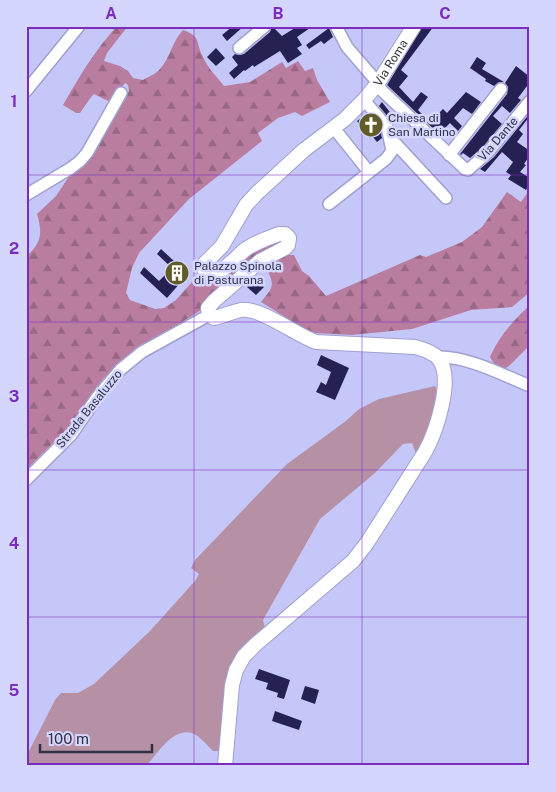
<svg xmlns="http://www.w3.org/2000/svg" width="556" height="792" font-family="'Public Sans',sans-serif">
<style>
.green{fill:#b691a6}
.forest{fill:url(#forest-firs)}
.building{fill:#262153}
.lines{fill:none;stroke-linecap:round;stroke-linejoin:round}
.minor-casing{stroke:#9fa0d0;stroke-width:14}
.major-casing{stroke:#9fa0d0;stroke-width:16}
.minor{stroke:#fff;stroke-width:11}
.major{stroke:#fff;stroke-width:14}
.grid{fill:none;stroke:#7b2cbf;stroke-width:1;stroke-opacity:0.55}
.labels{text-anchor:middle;stroke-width:5;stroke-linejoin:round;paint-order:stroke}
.street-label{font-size:12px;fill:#313145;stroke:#d4d6fe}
.poi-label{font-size:12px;fill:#313145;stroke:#d4d6fe;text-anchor:start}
.neatline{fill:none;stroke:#7b2cbf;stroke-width:2}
.grid-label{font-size:16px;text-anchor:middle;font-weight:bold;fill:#7b2cbf}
</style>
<defs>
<pattern id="forest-firs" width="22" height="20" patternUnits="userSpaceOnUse" patternTransform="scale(1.25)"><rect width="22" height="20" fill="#b97da0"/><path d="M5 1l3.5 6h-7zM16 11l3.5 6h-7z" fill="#976784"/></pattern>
</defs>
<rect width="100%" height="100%" fill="#c6c7f9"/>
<path class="green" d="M 435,386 C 444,403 425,440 417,456 L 412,443 L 403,444 L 375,473 L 320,519 L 263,620 L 265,629 L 248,646 L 222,751 L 213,751 C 207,745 200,736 192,733 C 173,727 157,754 146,766 L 26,766 L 26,757 L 55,700 L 61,693 L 78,693 L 94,684 L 150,631 L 195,581 L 199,574 L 191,568 L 195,560 L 287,464 L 346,421 L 359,409 L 379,399 Z"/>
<path class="forest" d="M 117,26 L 128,26 L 107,53 L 104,61 L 120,66 L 128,71 L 133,78 L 143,80 C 148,77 156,74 160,69 C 170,58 172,42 183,30 C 202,37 195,42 203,57 C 207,67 217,77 224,86 L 250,82 L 282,62 L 286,68 L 298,61 L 305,71 L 313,68 L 317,80 L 330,102 L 302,116 L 295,112 L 278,118 L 258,133 L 262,141 L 189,199 L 139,253 L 132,268 L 126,293 L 130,300 L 155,309 L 164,308 L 176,300 L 192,282 L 201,279 L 213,279 L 248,253 L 278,238 L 284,242 L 202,305 L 201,310 L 173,328 L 135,349 L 103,379 L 68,428 L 26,470 L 26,257 C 41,243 43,235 37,214 L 56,196 L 70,175 L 91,158 L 119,106 L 129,91 L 128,85 L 125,83 L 110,102 L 94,94 L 91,97 L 80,113 L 76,113 L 63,105 C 79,77 95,50 117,26 Z
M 530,189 L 530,292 L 512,307 L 471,310 L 412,329 L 352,335 L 314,333 L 296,324 L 261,302 C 270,290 276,287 268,272 L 270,264 L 285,255 L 294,255 L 302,271 L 309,276 L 326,296 L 420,255 L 426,257 L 462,242 L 482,227 L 507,192 L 521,202 Z
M 530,305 L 530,345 L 509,366 L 502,370 L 495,365 L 490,357 C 499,336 513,321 530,305 Z"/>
<path class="building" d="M 233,26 L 244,26 L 227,41 L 222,35 Z
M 272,26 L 282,36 L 298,26 L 313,26 L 297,37 L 302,45 L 297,48 L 302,54 L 288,63 L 280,51 L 254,67 L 253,65 L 245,71 L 244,70 L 234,79 L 229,73 L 238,65 L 232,57 L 235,54 L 240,55 L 244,54 L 270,32 Z
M 423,26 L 434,26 L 401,70 L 408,76 L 399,87 L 413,102 L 421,92 L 428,97 L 418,110 L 427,119 L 431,115 L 434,118 L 443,109 L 447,113 L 466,92 L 481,102 L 472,114 L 463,108 L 454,118 L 462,126 L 458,131 L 450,123 L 439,134 L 387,85 Z
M 329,28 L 333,37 L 324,44 L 321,41 L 309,49 L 306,45 Z
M 216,48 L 225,58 L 216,66 L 207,57 Z
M 477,57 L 486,63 L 482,69 L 504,82 L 499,82 L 494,86 L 485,81 L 486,79 L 470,68 Z
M 516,66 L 530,77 L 530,89 L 527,86 L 518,98 L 521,100 L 510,113 L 502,106 L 493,116 L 502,124 L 483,147 L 470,158 L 463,153 L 461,155 L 460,154 L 507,94 L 508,87 L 505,83 Z
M 382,102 L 396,120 L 393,123 L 379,106 Z
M 530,113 L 530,116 L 519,130 L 523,134 L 517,142 L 530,151 L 530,155 L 524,164 L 526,165 L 520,172 L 530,178 L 530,183 L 526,190 L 508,179 L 511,175 L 506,172 L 513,162 L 502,152 L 485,172 L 480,169 L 494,157 Z
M 366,114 L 380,130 L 382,138 L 377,142 L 372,136 L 370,138 L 357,121 Z
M 161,249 L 188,274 L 167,298 L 140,273 L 144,267 L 159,281 L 172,268 L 157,254 Z
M 255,278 L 264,287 L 256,295 L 247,287 Z
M 321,355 L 349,368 L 335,400 L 316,392 L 321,382 L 326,385 L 331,372 L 317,365 Z
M 259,669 L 290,680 L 284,699 L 277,697 L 278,693 L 266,689 L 268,683 L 255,679 Z
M 305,686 L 319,690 L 315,704 L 301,699 Z
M 275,711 L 302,721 L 299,730 L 272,721 Z"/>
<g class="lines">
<defs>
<path id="minor" d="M 336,26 L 347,47 L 378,83
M 239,48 L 265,26
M 376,85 L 465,169 L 468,170 L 488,152 L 530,101
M 26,91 L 79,26
M 333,127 L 369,172
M 391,140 L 396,144 L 446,198
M 449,155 L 501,89
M 26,195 L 71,168 L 80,161 L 87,153 L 121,93
M 329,204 L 386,159 L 392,151 L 387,127 L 364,100
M 438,357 C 467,356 503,375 530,386
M 26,480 L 71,435 L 98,396 L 121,369 L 142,352 L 209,315"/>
<g id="major">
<path id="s1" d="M 225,766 L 232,685 L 236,670 L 244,656 L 255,645 L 353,561 L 367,543 L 425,452 C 436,432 454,379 439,359 C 433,352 423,349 415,347 L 316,342 C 296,335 260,307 241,310 C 232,312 223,316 214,318 L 209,315 L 208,308 L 214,301 L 260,261 L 285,248 L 288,245 L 289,238 L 285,234 L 279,234 C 268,238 256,242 246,249 C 236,256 218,281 205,272 L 204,264 L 222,246 L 246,205 L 257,193 L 304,150 L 345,119 L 364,100 L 378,83 L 414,26"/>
</g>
</defs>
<use href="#minor" class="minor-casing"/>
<use href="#major" class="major-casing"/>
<use href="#minor" class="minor"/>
<use href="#major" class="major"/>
</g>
<path class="grid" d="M 194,26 L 194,766M 362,26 L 362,766M 26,175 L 530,175M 26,322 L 530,322M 26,470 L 530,470M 26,617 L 530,617"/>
<defs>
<symbol id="church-disc" viewBox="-11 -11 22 22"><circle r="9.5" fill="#605b27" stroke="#d4d6fe"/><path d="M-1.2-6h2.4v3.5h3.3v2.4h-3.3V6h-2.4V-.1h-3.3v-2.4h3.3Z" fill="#fff"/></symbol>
<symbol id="building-disc" viewBox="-11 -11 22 22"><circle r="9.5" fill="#605b27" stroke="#d4d6fe"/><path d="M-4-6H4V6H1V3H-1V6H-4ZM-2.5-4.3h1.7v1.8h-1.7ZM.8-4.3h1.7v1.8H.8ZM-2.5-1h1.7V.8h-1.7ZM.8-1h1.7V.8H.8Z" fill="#fff"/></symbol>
</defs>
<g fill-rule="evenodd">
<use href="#church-disc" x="357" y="111" width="28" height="28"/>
<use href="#building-disc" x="163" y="259" width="28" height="28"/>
</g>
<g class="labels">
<g class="street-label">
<text dy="4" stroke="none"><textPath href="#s1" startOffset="1228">Via Roma</textPath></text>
<text transform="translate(498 139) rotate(-49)" y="4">Via Dante</text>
<text transform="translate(89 409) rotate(-51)" y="4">Strada Basaluzzo</text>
</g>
<g class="poi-label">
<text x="388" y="122">Chiesa di<tspan x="388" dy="14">San Martino</tspan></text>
<text x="194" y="270">Palazzo Spinola<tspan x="194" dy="14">di Pasturana</tspan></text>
</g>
</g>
<rect width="556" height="792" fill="none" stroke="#d4d6fe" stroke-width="55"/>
<path d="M40 744v8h112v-8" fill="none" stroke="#313145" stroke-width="2.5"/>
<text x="48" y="744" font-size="15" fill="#313145" stroke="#d4d6fe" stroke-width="4" paint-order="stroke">100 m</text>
<rect x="28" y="28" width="500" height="736" class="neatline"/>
<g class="grid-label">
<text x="111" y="19">A</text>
<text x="278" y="19">B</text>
<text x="445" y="19">C</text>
<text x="14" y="107">1</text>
<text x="14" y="254">2</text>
<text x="14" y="402">3</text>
<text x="14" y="549">4</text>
<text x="14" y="696">5</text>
</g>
</svg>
